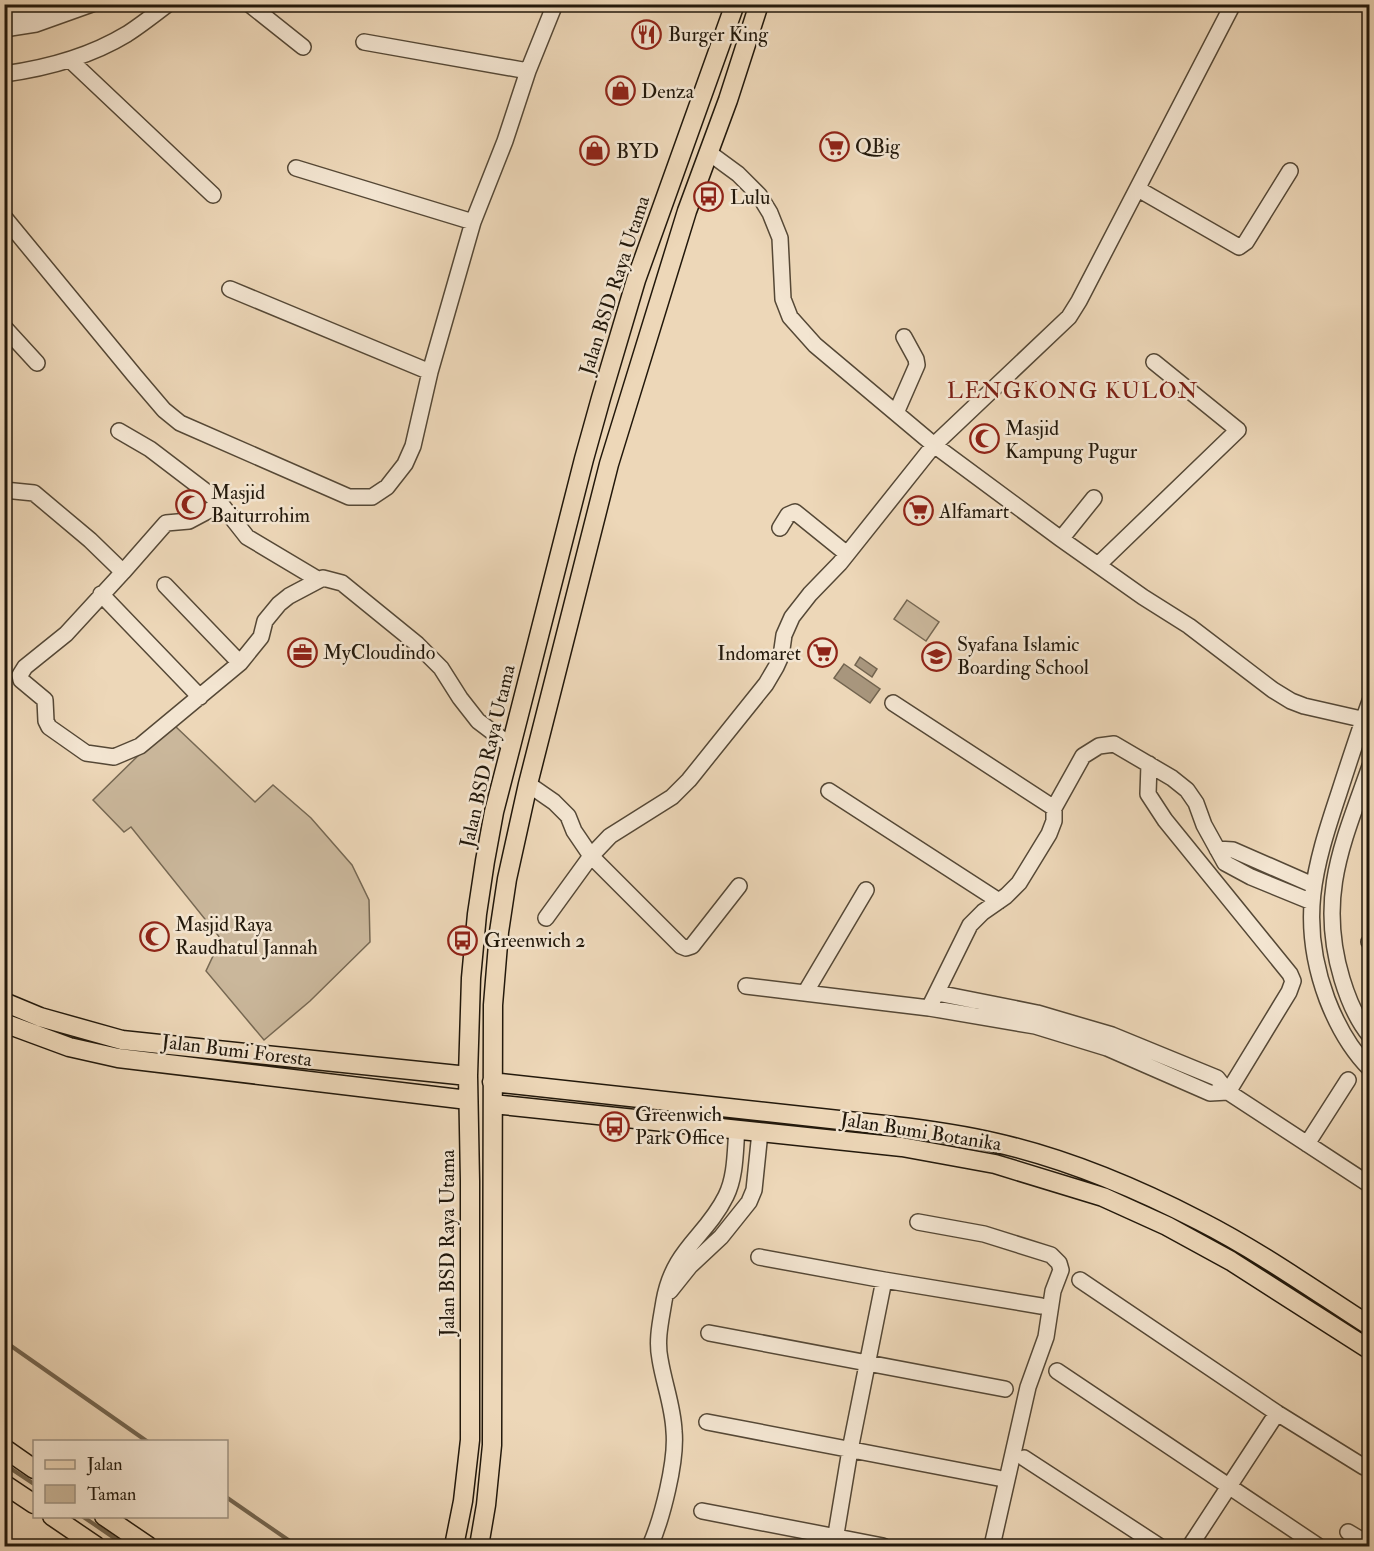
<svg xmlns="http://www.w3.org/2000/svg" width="1374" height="1551" font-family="'IM FELL Double Pica',serif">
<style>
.green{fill:#cab79b;stroke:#766853;stroke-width:1.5}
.water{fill:#a8967d;stroke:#72644f;stroke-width:1.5}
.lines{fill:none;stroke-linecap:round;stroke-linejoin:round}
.stream{stroke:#72644f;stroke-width:4}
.minor-casing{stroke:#554836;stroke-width:18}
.major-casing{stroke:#22180b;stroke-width:21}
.minor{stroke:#f3e5d1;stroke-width:15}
.major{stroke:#edd7b8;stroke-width:18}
.labels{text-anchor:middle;stroke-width:5;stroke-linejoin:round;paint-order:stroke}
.poi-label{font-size:20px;fill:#22180b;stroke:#f3e5d1;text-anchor:start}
.street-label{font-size:20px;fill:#22180b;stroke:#f3e5d1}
.quarter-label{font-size:22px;letter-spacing:1.5px;fill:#7a1f14;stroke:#f3e5d1}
</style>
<rect width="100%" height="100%" fill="#edd7b8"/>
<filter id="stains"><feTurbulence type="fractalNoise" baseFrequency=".00333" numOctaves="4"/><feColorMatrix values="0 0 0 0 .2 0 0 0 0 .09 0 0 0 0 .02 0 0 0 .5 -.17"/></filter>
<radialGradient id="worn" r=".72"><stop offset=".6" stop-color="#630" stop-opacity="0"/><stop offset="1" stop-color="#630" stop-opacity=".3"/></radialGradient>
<path class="green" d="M 907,600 L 939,622 L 926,641 L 894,619 Z
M 175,726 L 255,802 L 273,785 L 311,818 L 352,865 L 369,900 L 370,942 L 310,1001 L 264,1040 L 206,971 L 221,939 L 131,827 L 124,832 L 93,800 L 147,747 Z"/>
<path class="water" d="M 860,657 L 877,669 L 872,677 L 855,665 Z
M 844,664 L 880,689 L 870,703 L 834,678 Z"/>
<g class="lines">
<path class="stream" d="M 4,1341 L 148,1442
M 4,1464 L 34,1484
M 226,1497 L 297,1546
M 82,1516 L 126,1546"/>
<defs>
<path id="minor" d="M 249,4 L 303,47
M 4,14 L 31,10 L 48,4
M 4,29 L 36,24 L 92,4
M 364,42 L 528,71
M 70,60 L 213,195
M 4,74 C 48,68 89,57 127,34 C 141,25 155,14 168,4
M 708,152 L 738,174 L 759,195 L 770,213 L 780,238 L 783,299 L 790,317 L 815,345 L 934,445 L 1061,539 L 1143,597 L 1189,626 L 1273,690 L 1291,701 L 1304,706 L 1370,721
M 296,168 L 473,222
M 1138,189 L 1239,247 L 1246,242 L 1290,171
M 4,217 L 135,376 L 164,410 L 180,423 L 349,497 L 372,497 L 387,487 L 405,464 L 413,446 L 430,372 L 473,222 L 505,141 L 528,71 L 555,4
M 230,289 L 430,372
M 4,327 L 37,363
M 896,413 L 917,365 L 916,359 L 904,337
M 119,431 L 150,449 L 213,497 L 221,504 L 247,537 L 319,580
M 4,490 L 34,493 L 90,540 L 123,572 L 66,634 L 25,667 L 20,675 L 21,680 L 45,700 L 46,721 L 49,727 L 86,753 L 114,757 L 140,746 L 240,663 L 261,637 L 265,621 L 279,604 L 289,596 L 323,578 L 342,583 L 417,644 L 441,668 L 460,698 L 478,721 L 511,746
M 780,528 L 788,515 L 795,512 L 847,554
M 1061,539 L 1094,498
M 1098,565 L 1238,430 L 1154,362
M 123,572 L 166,523 L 189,521 L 221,504
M 165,585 L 240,663
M 101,594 L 200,697
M 1370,701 C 1359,731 1349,762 1339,793 C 1314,868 1298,921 1327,999 C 1337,1025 1350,1049 1370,1069
M 893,703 L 1054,808
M 1149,764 L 1148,794 L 1165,820 L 1290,974 L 1293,981 L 1289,992 L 1228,1092
M 1370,766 C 1343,843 1317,896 1342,979 C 1348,999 1356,1019 1370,1036
M 528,784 L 554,802 L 568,816 L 574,831 L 591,856 L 681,946 L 686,948 L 692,946 L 739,886
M 829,791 L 999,901
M 1217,849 L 1233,850 L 1313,885
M 546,918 L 591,856 L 610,836 L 672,797 L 689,780 L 766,684 L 776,667 L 781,656 L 784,635 L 792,617 L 810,594 L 840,563 L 934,445 L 1069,317 L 1079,301 L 1233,4
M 1369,942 L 1370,942
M 746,986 L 929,1008 L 1035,1026 L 1107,1048 L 1210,1093 L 1228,1092
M 805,993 L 866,890
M 937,993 L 1037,1013 L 1112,1035 L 1217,1078 L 1228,1092 L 1370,1185
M 929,1008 L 970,925 L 983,912 L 1006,896 L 1019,883 L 1049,834 L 1054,821 L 1054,808 L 1083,756 L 1099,746 L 1114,744 L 1172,778 L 1187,790 L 1196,803 L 1204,825 L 1225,863 L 1251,877 L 1312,902
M 1307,1144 L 1348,1080
M 918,1222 L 984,1234 L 1051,1255 L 1059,1263 L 1061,1270 L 1053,1291 L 1046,1337 L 1028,1387 L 992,1546
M 759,1257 L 884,1280 L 1041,1306
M 1080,1280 L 1277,1413 L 1364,1467
M 670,1291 L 690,1266 L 721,1237 L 749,1202 L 754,1190 L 760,1132
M 709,1333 L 1005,1389
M 1057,1371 L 1318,1546
M 707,1422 L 998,1478
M 1024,1458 L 1159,1546
M 702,1511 L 883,1546
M 1348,1532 L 1370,1545
M 650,1546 C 662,1519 677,1461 674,1431 C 673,1406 664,1384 660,1359 C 656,1340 661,1320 664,1301 C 673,1249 706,1237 726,1196 C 736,1176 735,1150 737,1129
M 834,1546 L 850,1450 L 884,1280
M 1190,1546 L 1277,1413"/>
<path id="major" d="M 4,1002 L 40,1017 L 122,1040 L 468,1076
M 4,1023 L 69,1047 L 118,1058 L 468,1100
M 492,1082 L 894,1126 C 928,1130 963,1135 997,1143 C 1067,1159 1136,1188 1200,1221 C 1259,1251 1314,1290 1370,1326
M 493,1104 L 902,1147 L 995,1164 L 1103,1197 L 1167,1226 L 1231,1261 L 1370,1350
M 4,1448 L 34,1469
M 4,1484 L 34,1504
M 52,1516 L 96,1546
M 104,1516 L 148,1546
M 454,1546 L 463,1501 L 470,1440 L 470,1181 L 468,1076 L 471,978 L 477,914 L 485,861 L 494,812 L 511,746 L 584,459 L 601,398 L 636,280 L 735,4
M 479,1546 L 486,1505 L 492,1445 L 493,1005 L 499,932 L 507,879 L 528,784 L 609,464 L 687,211 L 728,100 L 759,4"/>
</defs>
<use href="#minor" class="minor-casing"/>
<use href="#major" class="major-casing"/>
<use href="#minor" class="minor"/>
<use href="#major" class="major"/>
</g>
<defs>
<symbol id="restaurant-ring" viewBox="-11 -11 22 22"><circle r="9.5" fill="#f3e5d1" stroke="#8f2418" stroke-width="1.5"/><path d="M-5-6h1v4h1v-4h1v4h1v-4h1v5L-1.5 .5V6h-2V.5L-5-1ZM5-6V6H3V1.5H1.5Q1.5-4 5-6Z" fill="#8f2418"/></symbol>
<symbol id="shop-ring" viewBox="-11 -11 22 22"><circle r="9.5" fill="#f3e5d1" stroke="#8f2418" stroke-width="1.5"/><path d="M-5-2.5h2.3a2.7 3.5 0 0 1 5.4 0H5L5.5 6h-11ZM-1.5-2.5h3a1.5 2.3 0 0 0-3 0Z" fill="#8f2418"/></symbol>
<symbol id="supermarket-ring" viewBox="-11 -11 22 22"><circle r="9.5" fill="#f3e5d1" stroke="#8f2418" stroke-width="1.5"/><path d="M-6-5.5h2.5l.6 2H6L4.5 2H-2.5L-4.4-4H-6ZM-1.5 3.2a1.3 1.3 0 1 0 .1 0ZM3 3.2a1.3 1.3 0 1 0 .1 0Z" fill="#8f2418"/></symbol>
<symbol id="bus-ring" viewBox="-11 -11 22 22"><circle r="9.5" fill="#f3e5d1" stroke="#8f2418" stroke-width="1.5"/><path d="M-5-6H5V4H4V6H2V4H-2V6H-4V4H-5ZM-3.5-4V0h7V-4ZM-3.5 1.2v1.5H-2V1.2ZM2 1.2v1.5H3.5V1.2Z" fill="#8f2418"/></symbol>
<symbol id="mosque-ring" viewBox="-11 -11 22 22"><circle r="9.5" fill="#f3e5d1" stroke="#8f2418" stroke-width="1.5"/><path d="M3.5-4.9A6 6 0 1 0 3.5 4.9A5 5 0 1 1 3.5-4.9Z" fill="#8f2418"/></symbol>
<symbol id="office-ring" viewBox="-11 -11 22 22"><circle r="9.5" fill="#f3e5d1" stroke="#8f2418" stroke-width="1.5"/><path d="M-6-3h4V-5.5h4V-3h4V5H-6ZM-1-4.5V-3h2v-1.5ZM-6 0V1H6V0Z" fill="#8f2418"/></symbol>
<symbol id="school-ring" viewBox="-11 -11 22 22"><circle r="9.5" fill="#f3e5d1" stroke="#8f2418" stroke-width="1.5"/><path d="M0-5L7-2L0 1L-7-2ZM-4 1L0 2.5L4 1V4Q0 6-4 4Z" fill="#8f2418"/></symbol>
</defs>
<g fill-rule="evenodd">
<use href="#restaurant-ring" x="630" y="18" width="33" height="33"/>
<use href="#shop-ring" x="604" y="74" width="33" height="33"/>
<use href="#supermarket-ring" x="818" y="130" width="33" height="33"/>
<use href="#shop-ring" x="578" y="134" width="33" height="33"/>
<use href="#bus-ring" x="692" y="180" width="33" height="33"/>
<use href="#mosque-ring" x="968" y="422" width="33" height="33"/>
<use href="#mosque-ring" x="174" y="488" width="33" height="33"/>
<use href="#supermarket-ring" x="902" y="494" width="33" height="33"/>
<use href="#office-ring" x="286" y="636" width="33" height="33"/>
<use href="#supermarket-ring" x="806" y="636" width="33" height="33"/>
<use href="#school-ring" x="920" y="640" width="33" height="33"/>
<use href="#mosque-ring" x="138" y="920" width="33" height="33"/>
<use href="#bus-ring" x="446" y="924" width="33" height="33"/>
<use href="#bus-ring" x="598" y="1110" width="33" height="33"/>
</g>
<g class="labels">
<g class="poi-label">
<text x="668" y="41">Burger King</text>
<text x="641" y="98">Denza</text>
<text x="855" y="153">QBig</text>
<text x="616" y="158">BYD</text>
<text x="730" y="204">Lulu</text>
<text x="1005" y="435">Masjid<tspan x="1005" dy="23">Kampung Pugur</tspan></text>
<text x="211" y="499">Masjid<tspan x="211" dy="23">Baiturrohim</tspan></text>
<text x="939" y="518">Alfamart</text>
<text x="957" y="651">Syafana Islamic<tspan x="957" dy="23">Boarding School</tspan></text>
<text x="323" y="659">MyCloudindo</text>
<text x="801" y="660" text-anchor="end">Indomaret</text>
<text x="175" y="931">Masjid Raya<tspan x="175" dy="23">Raudhatul Jannah</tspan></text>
<text x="484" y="947">Greenwich 2</text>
<text x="635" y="1121">Greenwich<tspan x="635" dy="23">Park Office</tspan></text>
</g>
<g class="street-label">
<text transform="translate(614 285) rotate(-72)" y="7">Jalan BSD Raya Utama</text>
<text transform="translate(487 756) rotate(-77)" y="7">Jalan BSD Raya Utama</text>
<text transform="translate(237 1050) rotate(7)" y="7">Jalan Bumi Foresta</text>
<text transform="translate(921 1131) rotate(9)" y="7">Jalan Bumi Botanika</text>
<text transform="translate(447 1243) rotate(-90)" y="7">Jalan BSD Raya Utama</text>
</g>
<g class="quarter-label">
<text x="1073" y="398">LENGKONG KULON</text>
</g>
</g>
<rect width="1374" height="1551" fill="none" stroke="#edd7b8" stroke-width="24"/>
<rect x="6" y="6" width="1362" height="1539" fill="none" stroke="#22180b" stroke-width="3"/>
<rect x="12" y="12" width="1350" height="1527" fill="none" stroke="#22180b" stroke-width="1.5"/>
<rect x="33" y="1440" width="195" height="78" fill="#f3e5d1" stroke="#9f9382" stroke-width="1.5"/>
<rect x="45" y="1460" width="30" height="9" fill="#edd7b8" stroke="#9f9382" stroke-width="1.5"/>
<text x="87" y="1470" font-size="18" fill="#22180b">Jalan</text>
<rect x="45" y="1485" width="30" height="18" fill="#cab79b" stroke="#9f9382" stroke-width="1.5"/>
<text x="87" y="1500" font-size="18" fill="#22180b">Taman</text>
<rect width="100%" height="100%" filter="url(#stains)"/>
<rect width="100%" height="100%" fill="url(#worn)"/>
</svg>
